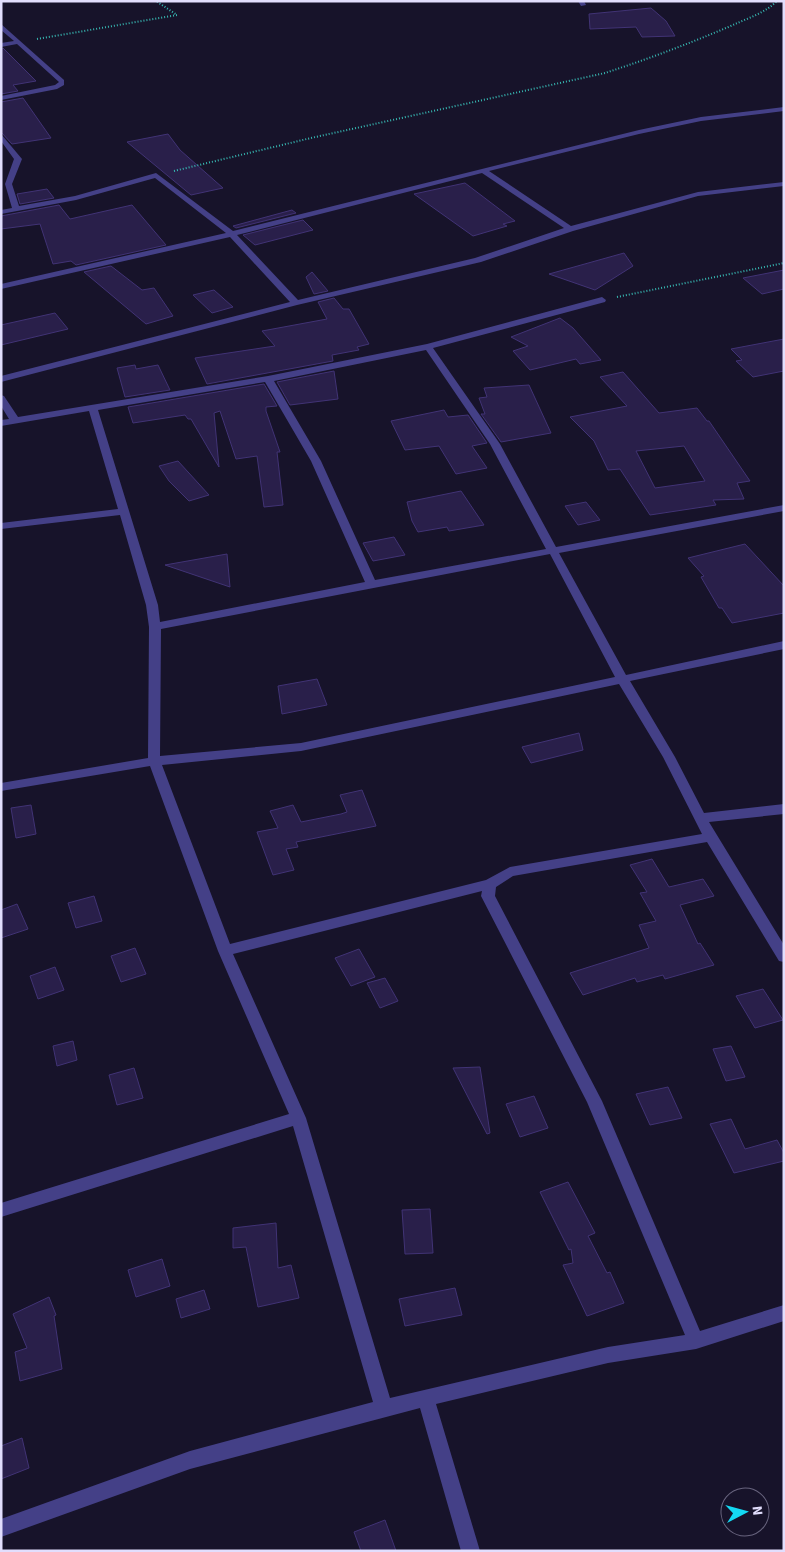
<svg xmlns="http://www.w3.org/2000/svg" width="785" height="1552" font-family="'Source Sans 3',sans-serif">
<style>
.building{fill:#291f4a;stroke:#413375;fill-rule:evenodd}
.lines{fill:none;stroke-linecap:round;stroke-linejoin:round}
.path{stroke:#37b8b2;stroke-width:2;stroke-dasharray:1 2;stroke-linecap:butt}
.minor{fill:#444087;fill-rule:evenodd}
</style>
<rect width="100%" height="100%" fill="#17132a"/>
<path class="building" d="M 651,8 L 666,21 L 675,36 L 642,37 L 636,27 L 590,29 L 589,14 Z
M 3,48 L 36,81 L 13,85 L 18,91 L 1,94 L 1,49 Z
M 23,98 L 51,138 L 12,144 L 1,132 L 1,102 Z
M 168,134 L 180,150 L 223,188 L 191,195 L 127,142 Z
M 465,183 L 515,221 L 503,224 L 507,226 L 473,236 L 414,194 Z
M 47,189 L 54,198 L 20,204 L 17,194 Z
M 59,205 L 70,219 L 132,205 L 166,245 L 76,265 L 71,261 L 53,264 L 40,224 L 1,229 L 1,216 Z
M 292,210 L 296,213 L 236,228 L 233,226 Z
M 303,220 L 313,230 L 255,245 L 243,235 Z
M 624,253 L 633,266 L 595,290 L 549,274 Z
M 111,266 L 142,290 L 154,288 L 173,316 L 146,324 L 84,272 Z
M 784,270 L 784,289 L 762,294 L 743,278 Z
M 312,272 L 328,291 L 314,294 L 306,277 Z
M 214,290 L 233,307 L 212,313 L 193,295 Z
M 334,298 L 343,309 L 349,309 L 369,344 L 357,347 L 359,350 L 332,355 L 333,361 L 207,384 L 195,358 L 275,346 L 262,331 L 327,319 L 318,302 Z
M 55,313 L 68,329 L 1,345 L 1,325 Z
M 560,318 L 573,328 L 601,360 L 580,364 L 576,359 L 530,370 L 513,351 L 528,346 L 511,337 Z
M 784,339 L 784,371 L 753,377 L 736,361 L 742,360 L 731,349 Z
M 135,365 L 136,369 L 158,365 L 170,390 L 125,397 L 117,368 Z
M 334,371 L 338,399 L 290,405 L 277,382 Z
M 623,372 L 659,413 L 697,408 L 707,421 L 709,421 L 750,481 L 737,483 L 744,499 L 713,500 L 716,505 L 650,515 L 620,469 L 608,470 L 594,441 L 570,417 L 627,406 L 600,377 ZM 684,446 L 705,481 L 655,488 L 636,451 Z
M 264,384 L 277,406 L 266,407 L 266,411 L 280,452 L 277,452 L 283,505 L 264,507 L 257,456 L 236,459 L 220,411 L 214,413 L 219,467 L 191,419 L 188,419 L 185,415 L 133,423 L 128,407 Z
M 529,385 L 551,433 L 501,442 L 481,414 L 485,414 L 479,398 L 487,397 L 484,388 Z
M 444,410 L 448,417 L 468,415 L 487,443 L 472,446 L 487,468 L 456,474 L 439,446 L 405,450 L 391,421 Z
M 178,461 L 209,495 L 189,501 L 169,481 L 159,466 Z
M 461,491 L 484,525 L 449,531 L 447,527 L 418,532 L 412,521 L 407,502 Z
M 586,502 L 600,520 L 578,525 L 565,506 Z
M 394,537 L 405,555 L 373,561 L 363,543 Z
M 745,544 L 784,586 L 784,613 L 732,623 L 722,608 L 719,608 L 701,577 L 704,576 L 688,558 Z
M 227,554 L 230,587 L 165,565 Z
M 317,679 L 327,705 L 282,714 L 278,686 Z
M 579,733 L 583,750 L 531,763 L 522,747 Z
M 362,790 L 376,826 L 296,842 L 298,847 L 286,849 L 294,870 L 273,875 L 257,832 L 278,828 L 270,811 L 293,805 L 301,822 L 341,814 L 347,812 L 340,795 Z
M 31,805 L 36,834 L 16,838 L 11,808 Z
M 652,859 L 669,887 L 703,879 L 714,896 L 680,905 L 698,944 L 700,943 L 714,965 L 665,979 L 663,975 L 637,982 L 635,978 L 583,995 L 570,973 L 649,948 L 639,925 L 656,921 L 640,893 L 647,892 L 630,865 Z
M 94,896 L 102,921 L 76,928 L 68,903 Z
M 17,904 L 28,929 L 1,938 L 1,910 Z
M 135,948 L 146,974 L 121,982 L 111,956 Z
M 359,949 L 375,977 L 351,986 L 335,958 Z
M 55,967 L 64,990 L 38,999 L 30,976 Z
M 385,978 L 398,1001 L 380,1008 L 367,983 Z
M 763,989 L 783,1020 L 755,1028 L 736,996 Z
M 73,1041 L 77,1060 L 57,1066 L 53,1046 Z
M 731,1046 L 745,1077 L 726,1081 L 713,1049 Z
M 480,1067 L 490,1133 L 487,1134 L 453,1068 Z
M 134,1068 L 143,1098 L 117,1105 L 109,1075 Z
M 668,1087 L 682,1118 L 650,1125 L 636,1094 Z
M 534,1096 L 548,1128 L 520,1137 L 506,1104 Z
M 731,1119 L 745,1149 L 777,1140 L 784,1153 L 784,1161 L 734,1173 L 710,1124 Z
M 568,1182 L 595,1233 L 588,1236 L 607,1273 L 610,1272 L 624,1303 L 587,1316 L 563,1265 L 573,1263 L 571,1249 L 569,1250 L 540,1192 Z
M 430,1209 L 433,1253 L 405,1254 L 402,1210 Z
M 276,1223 L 278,1268 L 291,1265 L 299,1298 L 258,1307 L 246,1247 L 233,1248 L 233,1228 Z
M 162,1259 L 170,1286 L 136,1297 L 128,1270 Z
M 455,1288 L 462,1315 L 405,1326 L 399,1299 Z
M 204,1290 L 210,1309 L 181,1318 L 176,1299 Z
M 49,1297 L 56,1315 L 54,1316 L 62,1369 L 20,1381 L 15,1352 L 27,1348 L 13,1314 Z
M 22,1438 L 29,1468 L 1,1479 L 1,1446 Z
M 385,1520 L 396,1551 L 361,1551 L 354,1532 Z"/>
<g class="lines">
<path class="path" d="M 37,39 L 177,15 L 156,1
M 174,171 L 311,138 L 605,73 C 648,59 691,43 733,25 C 748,18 765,13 777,1
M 617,297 L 784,263"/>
<path class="minor" d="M 578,1 L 584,1 L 586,5 L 581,6 Z
M 1,24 L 64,80 L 64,85 L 57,89 L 1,100 L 1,96 L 55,85 L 59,82 L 17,44 L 1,47 L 1,43 L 14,41 L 1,30 Z
M 784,107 L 784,111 L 701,121 L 639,134 L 489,171 L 571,226 L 698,192 L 784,182 L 784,186 L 698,196 L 573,231 L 481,262 L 297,305 L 1,382 L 1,376 L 290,302 L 230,237 L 1,289 L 1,284 L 226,233 L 155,178 L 76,200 L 1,214 L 1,210 L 12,208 L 5,184 L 14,159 L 1,141 L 1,134 L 22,159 L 12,184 L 19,206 L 75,196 L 156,173 L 233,231 L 639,130 L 701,117 ZM 482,173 L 564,228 L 475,258 L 298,300 L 237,235 Z
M 602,297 L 606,300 L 605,302 L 433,348 L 500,444 L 556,547 L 784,505 L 784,511 L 559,553 L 626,675 L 784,641 L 784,649 L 630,681 L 675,757 L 704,813 L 784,804 L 784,814 L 709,822 L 784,945 L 784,962 L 779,961 L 707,842 L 513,876 L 496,887 L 495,896 L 602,1101 L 700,1331 L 784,1305 L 784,1321 L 696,1349 L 608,1363 L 436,1404 L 480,1551 L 461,1551 L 420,1408 L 190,1469 L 1,1537 L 1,1519 L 190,1451 L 373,1402 L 293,1126 L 1,1217 L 1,1203 L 289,1114 L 218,951 L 150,766 L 1,791 L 1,783 L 148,758 L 149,627 L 146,605 L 120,515 L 1,529 L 1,523 L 118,509 L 89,411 L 1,426 L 1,420 L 9,419 L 1,406 L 1,395 L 4,396 L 18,417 L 268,376 L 427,344 ZM 426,350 L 490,444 L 546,549 L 375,580 L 321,461 L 274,381 ZM 265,382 L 311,461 L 365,582 L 160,622 L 158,605 L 98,410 ZM 550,554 L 615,677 L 301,743 L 160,756 L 161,629 ZM 619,684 L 663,757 L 702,834 L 510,867 L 486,880 L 230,944 L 162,765 L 301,751 ZM 482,891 L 481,896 L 587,1102 L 685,1335 L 608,1347 L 390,1398 L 306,1118 L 233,954 Z"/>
</g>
<rect width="785" height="1552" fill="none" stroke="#e2defd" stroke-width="5"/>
<g transform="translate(745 1512) rotate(84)"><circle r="24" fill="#17132a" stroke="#68647e"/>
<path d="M0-4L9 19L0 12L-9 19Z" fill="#14d9f3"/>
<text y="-8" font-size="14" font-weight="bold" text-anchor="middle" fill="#e2defd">N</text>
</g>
</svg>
